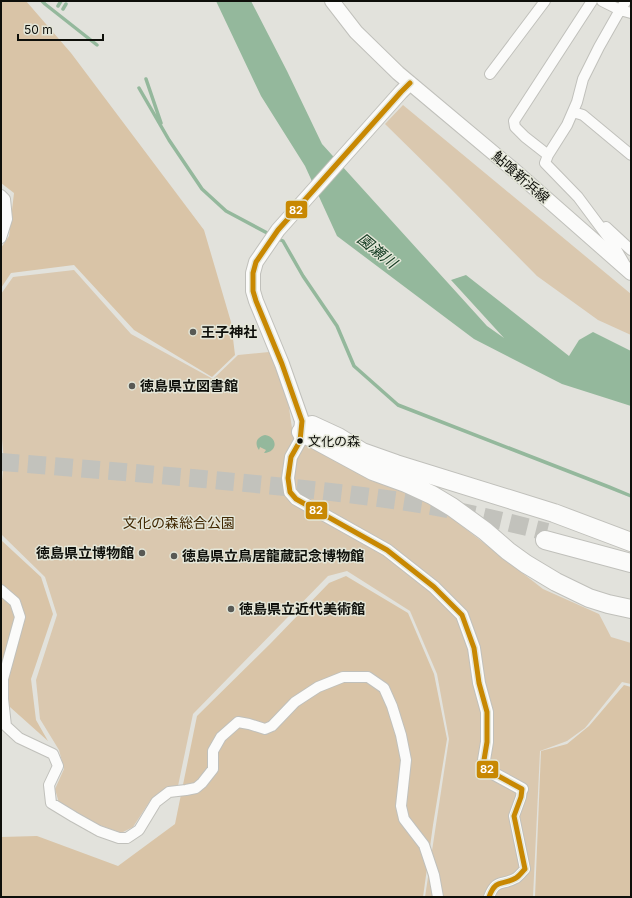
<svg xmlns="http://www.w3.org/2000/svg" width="632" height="898" font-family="Inter,'Noto Sans JP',sans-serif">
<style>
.green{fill:#dac8af}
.forest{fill:#d9c4a7}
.water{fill:#94b89c}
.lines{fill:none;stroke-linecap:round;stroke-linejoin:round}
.stream{stroke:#94b89c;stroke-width:3.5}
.motorway-tunnel{stroke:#c2c2bc;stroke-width:18;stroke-dasharray:18 9;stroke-linecap:butt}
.minor-casing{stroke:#c0c0bb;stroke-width:12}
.tertiary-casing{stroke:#c0c0bb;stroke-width:14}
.secondary-casing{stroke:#c0c0bb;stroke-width:16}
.motorway-casing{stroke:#c0c0bb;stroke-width:20}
.minor{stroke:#fbfbfa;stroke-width:10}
.tertiary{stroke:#fbfbfa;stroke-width:12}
.secondary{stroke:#fbfbfa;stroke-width:14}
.motorway{stroke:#fbfbfa;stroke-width:18}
.bus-1-casing{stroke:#e4e6d8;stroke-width:8}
.bus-1{stroke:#c88802;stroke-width:5}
.poi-dot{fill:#585954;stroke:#e4e6d8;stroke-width:1.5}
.bus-dot{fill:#0e0f0a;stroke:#e4e6d8;stroke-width:1.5}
.labels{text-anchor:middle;stroke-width:3;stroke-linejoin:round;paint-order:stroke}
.bus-label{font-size:13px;fill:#0e0f0a;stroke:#e4e6d8;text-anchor:start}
.street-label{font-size:14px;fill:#0e0f0a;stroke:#e4e6d8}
.poi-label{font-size:14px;font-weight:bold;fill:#0e0f0a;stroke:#e4e6d8;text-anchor:start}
.park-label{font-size:14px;fill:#402700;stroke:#e4e6d8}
.water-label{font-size:15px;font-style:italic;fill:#0f381e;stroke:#e4e6d8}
.line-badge{stroke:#e4e6d8;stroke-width:1.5}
.badge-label{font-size:11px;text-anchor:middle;font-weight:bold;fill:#fff}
</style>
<rect width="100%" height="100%" fill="#e2e2dc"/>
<path class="green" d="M 403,105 L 631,294 L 631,335 L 598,320 L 537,276 L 447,185 L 385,124 Z
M 74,270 L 131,334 L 213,379 L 238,355 L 269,352 L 287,394 L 293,435 L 430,500 L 462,526 L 543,589 L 599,614 L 611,637 L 631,643 L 631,684 L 622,682 L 585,728 L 567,741 L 540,751 L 533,897 L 425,897 L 449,739 L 437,674 L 410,611 L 347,571 L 328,576 L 193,714 L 178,786 L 169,787 L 150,801 L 133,827 L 121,833 L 94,823 L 59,803 L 55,789 L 64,769 L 59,750 L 40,719 L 36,680 L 57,615 L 45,577 L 1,534 L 1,491 L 4,461 L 1,428 L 1,294 L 13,277 Z"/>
<path class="forest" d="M 1,1 L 26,1 L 71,53 L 204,230 L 231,322 L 235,355 L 212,377 L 134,330 L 74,265 L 11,273 L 1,288 L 1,248 L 9,236 L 14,193 L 1,183 Z
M 1,540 L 41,577 L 53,614 L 31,679 L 36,720 L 48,741 L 1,699 Z
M 346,576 L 408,613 L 434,674 L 447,739 L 433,825 L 423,897 L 1,897 L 1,837 L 37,836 L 118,866 L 175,824 L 197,716 L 270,644 L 329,583 Z
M 624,685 L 631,687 L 631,897 L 535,897 L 541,751 L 567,744 L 589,726 Z"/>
<path class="water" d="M 216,1 L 251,1 L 287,71 L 322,144 L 487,326 L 504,338 L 451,280 L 466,275 L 569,356 L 579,340 L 593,332 L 631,351 L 631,406 L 562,384 L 474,339 L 337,236 L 305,166 L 261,96 Z
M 265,435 C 278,437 278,452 264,453 L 266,450 L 260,447 L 259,450 C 254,443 257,437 265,435 Z"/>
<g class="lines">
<path class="stream" d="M 42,1 L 45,4 L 97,45
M 58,6 L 61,1
M 63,9 L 66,4
M 146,79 L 161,123
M 139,88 L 169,140 L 202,189 L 226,211 L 271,235
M 276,238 L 283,241 L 303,276 L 337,326 L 354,366 L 398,405 L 609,487 L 631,496"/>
<path class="motorway-tunnel" d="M 1,462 C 68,467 136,473 203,479 C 277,486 352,493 426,505 C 466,512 507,522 547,532"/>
<defs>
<path id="minor" d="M 592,1 L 514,121 L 515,127 L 525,137 L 548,155 L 567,125 L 577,102 L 583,79 L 599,47 L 620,10 L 631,13
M 602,1 L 620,10 L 626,1
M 490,74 L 545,1
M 573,112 L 583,115 L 631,155
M 548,155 L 545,163 L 578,197 L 613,244 L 624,263
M 1,195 L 5,199 L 7,219 L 1,238
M 606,227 L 631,250
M 1,590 L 15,602 L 20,617 L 3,679 L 3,699 L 6,726 L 19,738 L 53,754 L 58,766 L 49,785 L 51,803 L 74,817 L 99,831 L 119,838 L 127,838 L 139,830 L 156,802 L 169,792 L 186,790 L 196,788 L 202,783 L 213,769 L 213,751 L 221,737 L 238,722 L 249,724 L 265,729 L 272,726 L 295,702 L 318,687 L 343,677 L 368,677 L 384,688 L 392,706 L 401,735 L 406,760 L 401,806 L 404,819 L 424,845 L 434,875 L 438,897
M 489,897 C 496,878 502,886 516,878 C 519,876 522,872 525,869 L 514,816 L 521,797 L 522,789"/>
<path id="tertiary" d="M 301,432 L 300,441 L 291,457 L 288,478 L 290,492 L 296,499 L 387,550 L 434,587 L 462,615 L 474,648 L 479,683 L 487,712 L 487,742 L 483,766 L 489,771 L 522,789"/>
<path id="secondary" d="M 332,1 L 356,32 L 398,73 L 515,171 L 631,273
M 301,432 L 302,421 L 282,364 L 256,301 L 253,291 L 253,273 L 256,262 L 278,230 L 401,92 L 410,83"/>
<path id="motorway" d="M 312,425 L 338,437 L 362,452 L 396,464 L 554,513 L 631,542
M 301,432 L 373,471 L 406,483 L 432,495 L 452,507 L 485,531 L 508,551 L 526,564 L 556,582 L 589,598 L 608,604 L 631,609
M 545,540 L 631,563"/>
</defs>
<use href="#minor" class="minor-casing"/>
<use href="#tertiary" class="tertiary-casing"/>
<use href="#secondary" class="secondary-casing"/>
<use href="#motorway" class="motorway-casing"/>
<use href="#minor" class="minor"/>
<use href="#tertiary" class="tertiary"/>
<use href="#secondary" class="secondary"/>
<use href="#motorway" class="motorway"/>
<defs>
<path id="bus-1" d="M 410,83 L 401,92 L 278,230 L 256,262 L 253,273 L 253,291 L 256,301 L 282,364 L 302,421 L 300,441 L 291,457 L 288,478 L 290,492 L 296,499 L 387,550 L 434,587 L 462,615 L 474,648 L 479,683 L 487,712 L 487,742 L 483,766 L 489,771 L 522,789 L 521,797 L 514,816 L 525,869 C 522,872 519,876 516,878 C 502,886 496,878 489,897"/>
</defs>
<use href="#bus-1" class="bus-1-casing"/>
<use href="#bus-1" class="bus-1"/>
</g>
<g class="poi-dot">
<circle cx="193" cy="332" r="4"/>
<circle cx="132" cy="386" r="4"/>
<circle cx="142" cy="553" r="4"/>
<circle cx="174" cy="556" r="4"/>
<circle cx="231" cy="609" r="4"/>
</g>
<circle class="bus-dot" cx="300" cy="441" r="3.5"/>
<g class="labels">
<g class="bus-label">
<text x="308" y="446">文化の森</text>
</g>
<g class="street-label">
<text transform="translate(521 177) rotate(41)" y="5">鮎喰新浜線</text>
</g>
<g class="poi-label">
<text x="201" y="337">王子神社</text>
<text x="140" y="391">徳島県立図書館</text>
<text x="134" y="558" text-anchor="end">徳島県立博物館</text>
<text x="182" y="561">徳島県立鳥居龍蔵記念博物館</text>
<text x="239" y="614">徳島県立近代美術館</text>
</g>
<g class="park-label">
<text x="179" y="528">文化の森総合公園</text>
</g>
<g class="water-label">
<text transform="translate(377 251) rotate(39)" y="5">園瀬川</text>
</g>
</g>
<g class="line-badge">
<rect x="285" y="200" width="23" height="19" rx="4" fill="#c88802"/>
<rect x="305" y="501" width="23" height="19" rx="4" fill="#c88802"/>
<rect x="476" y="760" width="23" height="19" rx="4" fill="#c88802"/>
</g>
<g class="badge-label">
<text x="296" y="214">82</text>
<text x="316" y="514">82</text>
<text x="487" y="773">82</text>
</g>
<rect width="632" height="898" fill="none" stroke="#0e0f0a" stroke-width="4"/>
<path d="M18 34v6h85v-6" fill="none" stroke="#0e0f0a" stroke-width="2"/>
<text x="24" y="34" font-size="12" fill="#0e0f0a" stroke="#e4e6d8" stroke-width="3" paint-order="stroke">50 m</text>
</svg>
